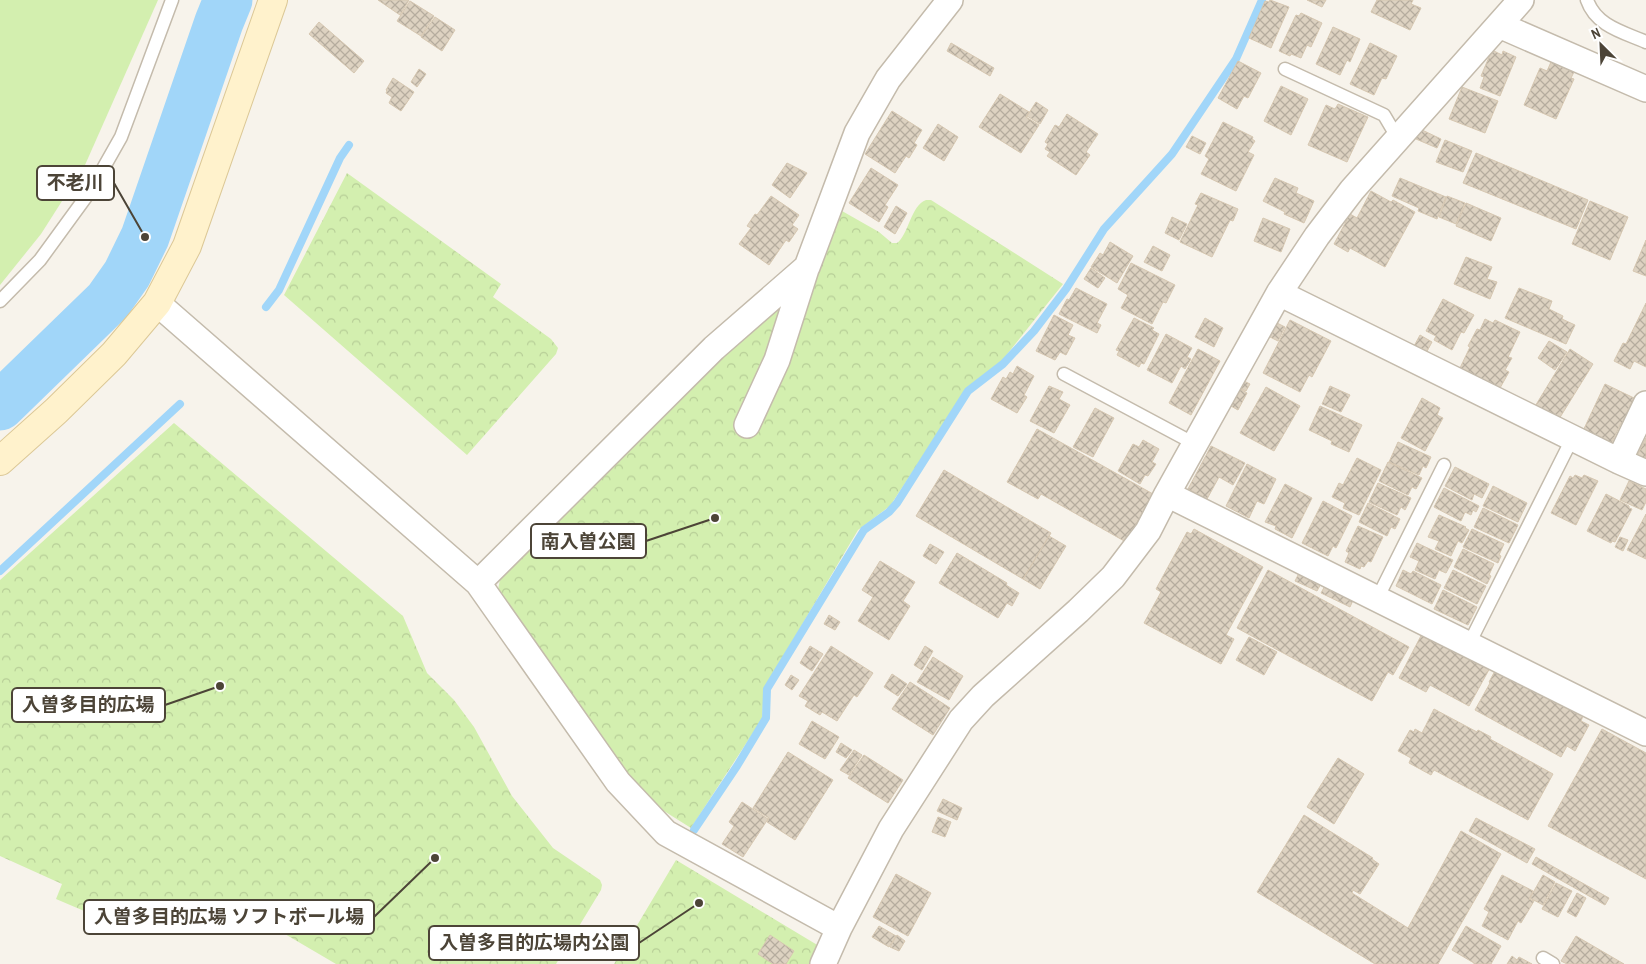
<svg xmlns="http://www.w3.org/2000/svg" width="1646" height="964" font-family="'Archivo Narrow','Noto Sans JP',sans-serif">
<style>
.grass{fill:#d3efaf}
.forest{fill:url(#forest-crowns)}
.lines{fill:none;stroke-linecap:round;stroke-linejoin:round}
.stream{stroke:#a1d6f9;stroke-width:8}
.river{stroke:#a1d6f9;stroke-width:49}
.building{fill:url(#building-cross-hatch);stroke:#d6c7b1}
.lane-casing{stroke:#c4bbac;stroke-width:15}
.street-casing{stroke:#c4bbac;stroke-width:28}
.secondary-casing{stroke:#dcc896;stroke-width:30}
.lane{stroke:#fff;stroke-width:12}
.street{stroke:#fff;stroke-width:25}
.secondary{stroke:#fff2cc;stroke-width:28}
.leader{fill:none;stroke:#4c4437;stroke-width:2}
.callout-dot{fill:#4c4437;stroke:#fff;stroke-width:2}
.callout{fill:#fff;stroke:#4c4437;stroke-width:2}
.callout-label{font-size:19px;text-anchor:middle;font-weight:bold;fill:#4c4437}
</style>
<defs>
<pattern id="forest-crowns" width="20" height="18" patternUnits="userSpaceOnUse" patternTransform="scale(1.25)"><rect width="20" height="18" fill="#d3efaf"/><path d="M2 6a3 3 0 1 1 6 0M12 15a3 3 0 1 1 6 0" fill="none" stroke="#b7ce97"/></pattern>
<pattern id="building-cross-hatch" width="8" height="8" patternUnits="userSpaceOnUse" patternTransform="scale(1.25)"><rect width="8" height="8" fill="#ddd2c1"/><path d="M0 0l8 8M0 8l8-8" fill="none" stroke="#b5ac9e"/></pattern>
</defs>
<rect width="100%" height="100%" fill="#f7f3eb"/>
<path class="grass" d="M 0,0 L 158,0 L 85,165 L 41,234 L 0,285 Z"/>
<path class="forest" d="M 347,173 L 501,284 L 493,297 L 551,339 L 558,348 L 556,354 L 467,455 L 284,295 Z
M 926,200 L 931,200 L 1063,284 L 997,367 L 967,389 L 890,506 L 858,530 L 764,689 L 762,719 L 691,828 L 648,801 L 611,756 L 497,595 L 501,574 L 687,388 L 788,296 L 835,207 L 879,232 L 892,243 L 897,243 C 908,236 911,205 926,200 Z
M 174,423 L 403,616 L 427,673 L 454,700 L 474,727 L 512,796 L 553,848 L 600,880 L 602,885 L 601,890 L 556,964 L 336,964 L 261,920 L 243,913 L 216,913 L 140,932 L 117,925 L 56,899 L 62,884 L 0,856 L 0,580 Z
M 676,860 L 819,946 L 810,964 L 614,964 Z"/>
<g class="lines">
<path class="stream" d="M 266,307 L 279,290 L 340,158 L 349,145
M 0,571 L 180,404
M 694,830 L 737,766 L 766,718 L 767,689 L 864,530 L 889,512 L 897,503 L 968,391 L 1003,364 L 1034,331 L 1066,289 L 1104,229 L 1172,154 L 1236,59 L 1262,0"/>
<path class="river" d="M 0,406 L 108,301 L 127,274 L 145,237 L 219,22 L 228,0"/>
</g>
<path class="building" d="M 378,0 L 409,0 L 400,15 Z
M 1270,0 L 1289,7 L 1271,48 L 1249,38 L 1265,1 L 1269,2 Z
M 1307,0 L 1326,0 L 1322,7 Z
M 1377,0 L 1413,0 L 1411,4 L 1421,8 L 1410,30 L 1371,12 Z
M 410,1 L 434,16 L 421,36 L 397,21 Z
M 1301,13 L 1322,23 L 1311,47 L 1307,45 L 1301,58 L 1291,54 L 1290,56 L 1279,51 L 1296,15 L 1299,16 Z
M 435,17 L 455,30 L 442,51 L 421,37 Z
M 319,22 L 364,61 L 354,73 L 309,34 Z
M 1333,27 L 1360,39 L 1350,62 L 1347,60 L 1340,75 L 1316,64 Z
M 951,43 L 994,68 L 990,76 L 947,51 Z
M 1370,43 L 1397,56 L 1386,79 L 1382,78 L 1374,95 L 1350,84 Z
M 1492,50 L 1502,55 L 1503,51 L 1516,57 L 1500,96 L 1480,88 L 1484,77 L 1481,76 Z
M 1238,61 L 1261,73 L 1248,98 L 1244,96 L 1237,109 L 1218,98 Z
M 1551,62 L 1574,72 L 1571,78 L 1574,79 L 1556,119 L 1524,105 L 1540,68 L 1547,71 Z
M 419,69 L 426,74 L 417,87 L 411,82 Z
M 393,78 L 414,92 L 401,111 L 389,103 L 392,97 L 386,93 L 387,91 L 386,90 Z
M 1281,86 L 1308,99 L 1291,135 L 1264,121 Z
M 1462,87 L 1498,101 L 1485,133 L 1449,119 Z
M 1000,94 L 1029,112 L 1026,117 L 1039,125 L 1021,153 L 979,127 Z
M 1036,102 L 1048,110 L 1040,124 L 1027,116 Z
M 1338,104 L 1368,117 L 1347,162 L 1308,145 L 1326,105 L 1335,109 Z
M 892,111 L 922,130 L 914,143 L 917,145 L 909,158 L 906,156 L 895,173 L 865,154 Z
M 1067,114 L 1098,134 L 1086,152 L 1090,155 L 1076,175 L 1047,156 L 1050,152 L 1045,149 L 1048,144 L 1045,142 L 1055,125 L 1059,127 Z
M 1223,122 L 1253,137 L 1252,139 L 1255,141 L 1248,152 L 1254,155 L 1236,191 L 1201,174 L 1209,159 L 1205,156 Z
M 938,124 L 958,137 L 944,161 L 923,148 Z
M 1420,129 L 1441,139 L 1437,148 L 1416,139 Z
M 1192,136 L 1206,143 L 1200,154 L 1186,147 Z
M 1445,140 L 1472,151 L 1463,172 L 1436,162 Z
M 1476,153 L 1588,200 L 1576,229 L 1463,183 Z
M 787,163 L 807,173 L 790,198 L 772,185 Z
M 871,168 L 898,185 L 885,205 L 888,207 L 879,222 L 849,203 Z
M 1275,178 L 1298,188 L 1296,193 L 1314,201 L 1304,223 L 1284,214 L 1285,212 L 1263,201 Z
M 1400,178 L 1446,197 L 1437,219 L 1418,211 L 1419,208 L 1392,196 Z
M 1371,191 L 1391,202 L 1393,200 L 1415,212 L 1385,267 L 1350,248 L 1348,252 L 1334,244 L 1350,214 L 1357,218 Z
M 1201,193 L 1238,209 L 1233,221 L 1230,220 L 1212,257 L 1180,242 L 1198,205 L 1195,204 Z
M 771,196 L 799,215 L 792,225 L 798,229 L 789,242 L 786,240 L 769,265 L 739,244 L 751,228 L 747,226 L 755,214 L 757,215 Z
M 1447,196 L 1465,203 L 1456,224 L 1439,217 Z
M 1590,201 L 1628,217 L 1610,260 L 1572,244 Z
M 1466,203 L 1501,218 L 1491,241 L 1456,226 Z
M 896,206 L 907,213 L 895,234 L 884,227 Z
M 1172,217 L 1187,224 L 1179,240 L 1165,233 Z
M 1263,218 L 1290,229 L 1281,252 L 1254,241 Z
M 1646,240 L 1646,276 L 1633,271 Z
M 1110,242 L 1133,256 L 1117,283 L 1091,267 L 1100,253 L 1103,255 Z
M 1153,246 L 1170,255 L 1162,271 L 1144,262 Z
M 1466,257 L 1492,267 L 1487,279 L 1497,282 L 1490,299 L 1454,284 Z
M 1131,263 L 1175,285 L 1166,303 L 1163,302 L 1152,324 L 1121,308 L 1128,295 L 1118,289 Z
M 1091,268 L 1105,278 L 1098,288 L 1084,279 Z
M 1076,288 L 1107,304 L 1097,323 L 1101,325 L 1097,333 L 1059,314 L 1067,299 L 1069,300 Z
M 1519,288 L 1552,301 L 1549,309 L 1563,316 L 1562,319 L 1575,325 L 1566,344 L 1505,318 Z
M 1443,299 L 1474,315 L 1464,333 L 1461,332 L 1452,350 L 1434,340 L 1436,336 L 1426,331 Z
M 1646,303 L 1646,367 L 1634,361 L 1630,369 L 1614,361 L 1623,343 L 1626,344 Z
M 1054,315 L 1073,325 L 1068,335 L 1075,338 L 1066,355 L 1060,352 L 1055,360 L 1036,351 Z
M 1134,318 L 1154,328 L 1152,330 L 1159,334 L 1144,364 L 1141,363 L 1139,367 L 1117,355 L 1119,351 L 1116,350 Z
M 1205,318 L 1223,328 L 1214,347 L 1195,337 Z
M 1485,319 L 1493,323 L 1495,320 L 1520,332 L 1508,357 L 1512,358 L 1505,370 L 1509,372 L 1500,388 L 1460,368 L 1470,347 L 1468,346 L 1477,329 L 1480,330 Z
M 1290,320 L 1331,341 L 1312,377 L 1309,375 L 1300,392 L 1263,373 Z
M 1275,322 L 1285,327 L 1278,341 L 1268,336 Z
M 1166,334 L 1192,348 L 1187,357 L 1191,359 L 1185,369 L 1181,366 L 1172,383 L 1147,370 Z
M 1420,335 L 1432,342 L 1425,355 L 1413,348 Z
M 1549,341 L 1567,352 L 1555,370 L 1538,358 Z
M 1198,349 L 1220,361 L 1191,415 L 1169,403 Z
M 1570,349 L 1593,364 L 1559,419 L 1547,411 L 1545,414 L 1534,408 Z
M 1017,366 L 1034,376 L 1024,395 L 1027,397 L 1017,413 L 991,399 L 1003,377 L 1006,379 L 1010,372 L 1013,374 Z
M 1244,381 L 1250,384 L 1246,391 L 1240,388 Z
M 1605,384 L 1634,398 L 1627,412 L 1631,413 L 1625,424 L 1621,423 L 1610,446 L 1582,433 Z
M 1049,386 L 1063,392 L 1059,399 L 1070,405 L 1054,433 L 1030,421 Z
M 1330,386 L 1350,395 L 1341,412 L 1322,404 Z
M 1266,387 L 1300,406 L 1274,451 L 1240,433 Z
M 1239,388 L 1247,393 L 1238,410 L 1229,405 Z
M 1422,398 L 1440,408 L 1437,415 L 1443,418 L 1425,451 L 1401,438 Z
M 1320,406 L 1362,425 L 1349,452 L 1331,444 L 1332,441 L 1309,430 Z
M 1095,408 L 1114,418 L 1093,457 L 1073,447 Z
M 1037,429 L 1153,494 L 1126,542 L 1041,494 L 1038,499 L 1007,482 Z
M 1646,438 L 1646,463 L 1637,456 Z
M 1143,440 L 1159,449 L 1152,462 L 1156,464 L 1148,476 L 1145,475 L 1140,484 L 1118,471 L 1133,444 L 1139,447 Z
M 1398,442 L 1431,457 L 1426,468 L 1423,466 L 1419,475 L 1389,462 Z
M 1211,446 L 1245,463 L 1233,485 L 1219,477 L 1207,499 L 1188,489 Z
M 1357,458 L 1381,470 L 1359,515 L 1343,508 L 1345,503 L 1332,497 L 1339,483 L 1343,485 Z
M 1388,462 L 1422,478 L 1416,489 L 1412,487 L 1408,495 L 1379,481 Z
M 1247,464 L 1276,479 L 1264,504 L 1257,501 L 1249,518 L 1226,506 Z
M 1455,467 L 1489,484 L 1482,498 L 1474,494 L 1472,500 L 1445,486 Z
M 944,470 L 1051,533 L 1023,579 L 916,516 Z
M 1575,475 L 1582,478 L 1584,475 L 1598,481 L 1576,525 L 1551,513 L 1570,476 L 1573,478 Z
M 1629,481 L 1646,489 L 1646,502 L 1642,510 L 1620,500 Z
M 1378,483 L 1411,498 L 1405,510 L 1401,507 L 1397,515 L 1369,502 Z
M 1285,484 L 1312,498 L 1292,538 L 1275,529 L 1276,526 L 1265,522 Z
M 1493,486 L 1527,503 L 1518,522 L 1483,506 Z
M 1444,488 L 1479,506 L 1476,512 L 1473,510 L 1471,515 L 1465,512 L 1461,521 L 1434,507 Z
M 1606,494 L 1629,506 L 1629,508 L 1632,509 L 1615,542 L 1612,541 L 1611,543 L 1587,531 Z
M 1323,501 L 1352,516 L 1336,548 L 1333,546 L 1328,556 L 1302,543 Z
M 1368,503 L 1400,519 L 1395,529 L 1391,527 L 1387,536 L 1359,522 Z
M 1483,508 L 1518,525 L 1509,543 L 1474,527 Z
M 1646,514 L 1646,559 L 1627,550 Z
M 1439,515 L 1466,527 L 1465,528 L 1469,530 L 1462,543 L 1458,541 L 1451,556 L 1435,549 L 1439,541 L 1428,537 Z
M 1358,526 L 1383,537 L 1371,562 L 1368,561 L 1364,567 L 1361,566 L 1360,569 L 1345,562 L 1349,553 L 1346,551 Z
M 1194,529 L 1263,567 L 1226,635 L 1234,639 L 1221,664 L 1144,623 L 1161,592 L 1156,589 L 1187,532 L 1191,534 Z
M 1472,529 L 1504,544 L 1499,555 L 1501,556 L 1498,563 L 1463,547 Z
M 1049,536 L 1066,546 L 1040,589 L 1023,579 Z
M 1620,537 L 1628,540 L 1623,551 L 1615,547 Z
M 1417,543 L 1453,560 L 1446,573 L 1439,570 L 1435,579 L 1415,570 L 1419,561 L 1410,557 Z
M 930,544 L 944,552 L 936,564 L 923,556 Z
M 1463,549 L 1494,564 L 1489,575 L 1491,576 L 1487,584 L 1454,567 Z
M 957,553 L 1007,583 L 1006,585 L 1019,593 L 1012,606 L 1007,603 L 998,618 L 939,583 Z
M 880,561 L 915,582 L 903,601 L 910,606 L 889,640 L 858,621 L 873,597 L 862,590 Z
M 1301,569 L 1323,580 L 1317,591 L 1295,581 Z
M 1268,570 L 1409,647 L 1393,675 L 1388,672 L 1372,701 L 1237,628 Z
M 1403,570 L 1411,574 L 1413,571 L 1441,585 L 1432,604 L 1396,586 Z
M 1453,570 L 1486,586 L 1477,604 L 1444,588 Z
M 1327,582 L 1355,596 L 1350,607 L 1321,593 Z
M 1443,590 L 1477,607 L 1468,625 L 1434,609 Z
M 829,615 L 840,622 L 835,630 L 824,624 Z
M 1424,630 L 1491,666 L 1469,706 L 1430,685 L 1426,692 L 1399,678 Z
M 1249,637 L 1277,652 L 1264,675 L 1236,660 Z
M 810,646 L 823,654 L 812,671 L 800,663 Z
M 831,646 L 873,673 L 857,697 L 854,695 L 837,721 L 822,712 L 820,715 L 805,706 L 808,701 L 799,696 Z
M 925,646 L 933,651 L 922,670 L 914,665 Z
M 933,657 L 963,676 L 949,700 L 917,682 Z
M 1496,669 L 1583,716 L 1581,721 L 1589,725 L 1575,751 L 1567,746 L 1561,757 L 1475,710 L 1490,683 L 1489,682 Z
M 892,674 L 907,684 L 898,696 L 884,687 Z
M 791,675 L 799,680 L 792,690 L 785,685 Z
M 910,682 L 950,708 L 933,735 L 892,709 Z
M 1434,709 L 1477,732 L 1478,730 L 1491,737 L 1490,739 L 1553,774 L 1528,820 L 1434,770 L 1431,775 L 1409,763 L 1411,758 L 1398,751 L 1410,730 L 1414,732 L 1415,729 L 1422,733 Z
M 812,721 L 839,737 L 825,759 L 799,744 Z
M 1602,729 L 1646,753 L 1646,879 L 1548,826 Z
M 841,743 L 852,750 L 846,758 L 836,752 Z
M 854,750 L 862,755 L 849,775 L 840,770 Z
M 788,752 L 833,780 L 795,840 L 767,822 L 769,818 L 753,808 Z
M 864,755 L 903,780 L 888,803 L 848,778 Z
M 1338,758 L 1364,774 L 1334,824 L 1307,807 Z
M 943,799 L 962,808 L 957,820 L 937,811 Z
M 742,802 L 768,819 L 743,857 L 722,844 L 734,826 L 729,822 Z
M 1304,815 L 1373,858 L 1372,859 L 1379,864 L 1360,894 L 1353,890 L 1352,893 L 1408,928 L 1461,831 L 1501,854 L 1438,964 L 1375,964 L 1257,892 Z
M 938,817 L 951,822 L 945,837 L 932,832 Z
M 1476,818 L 1535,849 L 1527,863 L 1469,831 Z
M 1536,857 L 1609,898 L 1605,905 L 1532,864 Z
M 896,874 L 931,893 L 908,936 L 873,917 Z
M 1502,875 L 1533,891 L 1529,899 L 1534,901 L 1521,923 L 1518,921 L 1508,940 L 1482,926 L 1489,912 L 1484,909 Z
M 1543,875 L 1555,882 L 1543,905 L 1530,898 Z
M 1556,883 L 1572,891 L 1558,917 L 1542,909 Z
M 1577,893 L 1586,898 L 1576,917 L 1567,912 Z
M 879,926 L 896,936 L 889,947 L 872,937 Z
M 1466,926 L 1501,946 L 1491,964 L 1474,964 L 1474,963 L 1452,950 Z
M 770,935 L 794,951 L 786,964 L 773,964 L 758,954 Z
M 897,935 L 905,941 L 899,951 L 890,947 Z
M 1576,936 L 1624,964 L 1567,964 L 1561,961 Z
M 1512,956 L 1517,960 L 1519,957 L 1532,964 L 1507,964 Z"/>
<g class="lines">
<defs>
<path id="lane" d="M 1587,0 C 1596,26 1623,32 1646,42
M 1285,69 L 1384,115 L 1397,137
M 0,301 L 40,260 L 91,190 L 121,137 L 172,0
M 1064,374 L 1195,444
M 1377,599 L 1444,465
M 1469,644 L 1573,437
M 1543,958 L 1553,964"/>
<path id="street" d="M 1499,25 L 1646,89
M 1279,293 L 1619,461
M 157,303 L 478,583 L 618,782 L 666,833 L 839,928
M 1646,404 L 1619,461 L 1646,473
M 747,425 L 777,360 L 806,269
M 1167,494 L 1646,733
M 478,583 L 714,348 L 807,267 L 857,133 L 888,79 L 950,0
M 823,964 L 839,928 L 891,829 L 961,720 L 983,696 L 1078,611 L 1113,577 L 1148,531 L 1167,494 L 1279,293 L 1317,236 L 1352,190 L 1521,0"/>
<path id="secondary" d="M 0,461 L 56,411 L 114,354 L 157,303 L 187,246 L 273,0"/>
</defs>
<use href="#lane" class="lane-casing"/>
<use href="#street" class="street-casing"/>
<use href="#secondary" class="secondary-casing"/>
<use href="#lane" class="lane"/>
<use href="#street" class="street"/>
<use href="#secondary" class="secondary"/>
</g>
<path class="leader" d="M145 237L114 183M715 518L646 541M220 686L165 705M435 858L374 917M699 903L639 943"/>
<g class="callout-dot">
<circle cx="145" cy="237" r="5"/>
<circle cx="715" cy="518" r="5"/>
<circle cx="220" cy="686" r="5"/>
<circle cx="435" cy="858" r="5"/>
<circle cx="699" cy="903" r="5"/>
</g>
<g class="callout">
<rect x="37" y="166" width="77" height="34" rx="5"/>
<rect x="531" y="524" width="115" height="34" rx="5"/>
<rect x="12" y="688" width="153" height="34" rx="5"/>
<rect x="84" y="900" width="290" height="34" rx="5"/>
<rect x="429" y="926" width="210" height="34" rx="5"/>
</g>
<g class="callout-label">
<text x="75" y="189">不老川</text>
<text x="588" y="548">南入曽公園</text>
<text x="88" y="711">入曽多目的広場</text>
<text x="229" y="923">入曽多目的広場 ソフトボール場</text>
<text x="534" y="949">入曽多目的広場内公園</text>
</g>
<g transform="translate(1601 45) rotate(336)" stroke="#ffffff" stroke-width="4" paint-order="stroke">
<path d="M0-4L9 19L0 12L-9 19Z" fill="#4c4437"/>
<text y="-8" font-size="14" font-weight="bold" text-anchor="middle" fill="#4c4437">N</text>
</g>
</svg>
